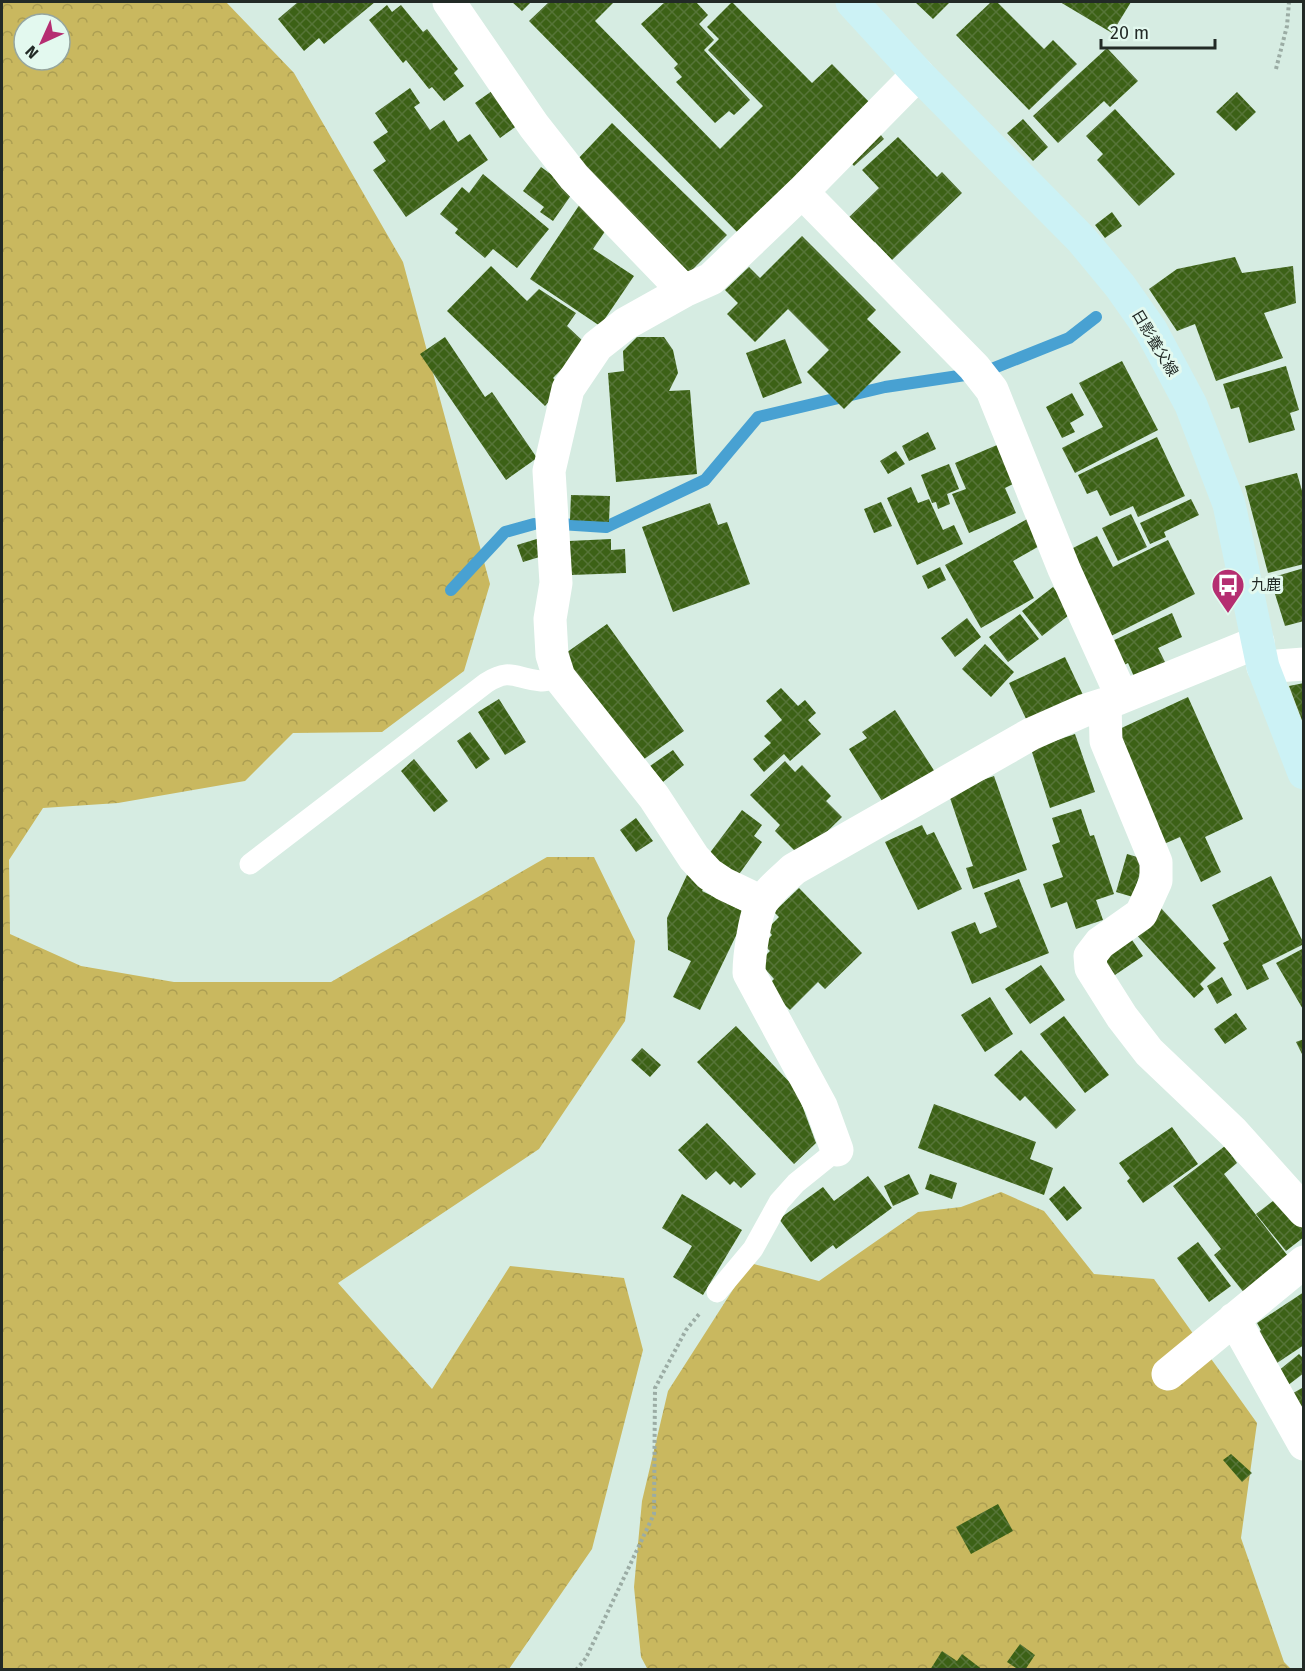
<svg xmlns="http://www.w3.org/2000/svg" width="1305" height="1671" font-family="'Fira Sans','Noto Sans JP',sans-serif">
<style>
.forest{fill:url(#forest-crowns);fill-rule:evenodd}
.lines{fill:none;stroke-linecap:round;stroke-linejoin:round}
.stream{stroke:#48a1d2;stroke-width:12}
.building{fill:url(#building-cross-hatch)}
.path{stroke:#9baca4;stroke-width:4;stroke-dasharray:3 3;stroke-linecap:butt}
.lane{stroke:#fff;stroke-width:21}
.street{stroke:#fff;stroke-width:33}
.secondary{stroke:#ccf2f5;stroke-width:33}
.labels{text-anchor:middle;stroke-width:6;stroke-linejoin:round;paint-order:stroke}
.street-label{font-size:15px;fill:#222a26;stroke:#e3f9ef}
.poi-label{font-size:15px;fill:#222a26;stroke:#e3f9ef;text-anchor:start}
</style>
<defs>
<pattern id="forest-crowns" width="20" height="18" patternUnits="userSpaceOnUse" patternTransform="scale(1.5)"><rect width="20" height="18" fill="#c9b85f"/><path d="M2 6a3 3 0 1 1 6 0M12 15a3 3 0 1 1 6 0" fill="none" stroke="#ac9e52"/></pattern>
<pattern id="building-cross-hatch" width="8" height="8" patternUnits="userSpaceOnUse" patternTransform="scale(1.5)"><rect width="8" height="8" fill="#3c6116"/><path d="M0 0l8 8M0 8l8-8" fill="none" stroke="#567438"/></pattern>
</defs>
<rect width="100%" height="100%" fill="#d6ece2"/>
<path class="forest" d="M 2,2 L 226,2 L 294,73 L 403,262 L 490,584 L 464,671 L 382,732 L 293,733 L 245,781 L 118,803 L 43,808 L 9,860 L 10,934 L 81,966 L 174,982 L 331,982 L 547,857 L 594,857 L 635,941 L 625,1021 L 539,1149 L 338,1283 L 432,1389 L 510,1266 L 624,1278 L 643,1350 L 592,1549 L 509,1669 L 2,1670 ZM 24,24 L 60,24 L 60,60 L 24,60 Z
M 1001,1192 L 1044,1211 L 1094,1274 L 1154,1279 L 1257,1423 L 1241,1538 L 1284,1662 L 1291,1669 L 648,1670 L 641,1657 L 634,1587 L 642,1501 L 668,1391 L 750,1263 L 819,1281 L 918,1212 L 961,1207 Z"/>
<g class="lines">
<path class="stream" d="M 989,370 L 1069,338 L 1096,317
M 560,524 L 606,527 L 705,480 L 758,417 L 885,387 L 972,374
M 451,590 L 505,532 L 534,524"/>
</g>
<path class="building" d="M 298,2 L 375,2 L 324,44 L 319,38 L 304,51 L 278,19 Z
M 512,2 L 531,2 L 522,11 Z
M 549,2 L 614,2 L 595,21 L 720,149 L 763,106 L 708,50 L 719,39 L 707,27 L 732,2 L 812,83 L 832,64 L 874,107 L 741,236 L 529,21 Z
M 665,2 L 696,2 L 708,15 L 699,24 L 714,40 L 704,50 L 750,100 L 734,115 L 729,111 L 715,123 L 676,82 L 682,77 L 674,68 L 678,64 L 641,24 Z
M 915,2 L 950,2 L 933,19 Z
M 991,2 L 997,2 L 1044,49 L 1053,40 L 1077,64 L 1029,110 L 956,35 Z
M 1060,2 L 1131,2 L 1112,33 Z
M 387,5 L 392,12 L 401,5 L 423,32 L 427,29 L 458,69 L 454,73 L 464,86 L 444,101 L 432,87 L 429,89 L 406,60 L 403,63 L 369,20 Z
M 1107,48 L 1138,81 L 1110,107 L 1104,101 L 1058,143 L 1033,116 Z
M 499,86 L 525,120 L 500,138 L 475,103 Z
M 410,88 L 420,103 L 414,107 L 430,130 L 444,120 L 458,142 L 470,134 L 488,160 L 406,217 L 373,170 L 386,161 L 373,142 L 388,132 L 375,113 Z
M 1237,92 L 1256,112 L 1236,131 L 1216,112 Z
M 1115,109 L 1175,174 L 1139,206 L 1097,160 L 1103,154 L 1086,136 Z
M 1023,119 L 1048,147 L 1033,161 L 1007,133 Z
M 612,123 L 727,235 L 689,273 L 576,161 Z
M 876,129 L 884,139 L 854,166 L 846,157 Z
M 898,137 L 937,177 L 942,172 L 962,193 L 892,260 L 875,242 L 867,250 L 842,224 L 879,188 L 862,170 Z
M 541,167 L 574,191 L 553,221 L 540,212 L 544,207 L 523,191 Z
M 483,174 L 549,229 L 517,268 L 493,249 L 485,258 L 455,233 L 458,229 L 440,214 L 462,187 L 469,193 Z
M 580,204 L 610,224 L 593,249 L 634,276 L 600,326 L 530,279 Z
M 1112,212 L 1122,226 L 1105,238 L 1095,225 Z
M 802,236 L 876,310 L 867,319 L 901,352 L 844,409 L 807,372 L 829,350 L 788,309 L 755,342 L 727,314 L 738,303 L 725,290 L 749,267 L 760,278 Z
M 1235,257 L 1242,273 L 1293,266 L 1296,303 L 1264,313 L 1283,358 L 1216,381 L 1195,324 L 1177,331 L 1149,289 L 1177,269 Z
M 491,266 L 527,301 L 539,289 L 576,313 L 567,326 L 586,344 L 553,378 L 562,387 L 545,406 L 447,311 Z
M 445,337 L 485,397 L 492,392 L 537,458 L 506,480 L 420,354 Z
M 637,337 L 664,337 L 673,350 L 678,373 L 669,391 L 690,390 L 697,474 L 616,482 L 608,373 L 624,371 L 623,351 Z
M 785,339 L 802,383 L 763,398 L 746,353 Z
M 1122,361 L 1158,430 L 1075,473 L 1062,448 L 1103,427 L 1079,383 Z
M 1286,366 L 1299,410 L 1290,413 L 1295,430 L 1249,443 L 1239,407 L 1231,409 L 1223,384 Z
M 1072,393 L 1084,415 L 1070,423 L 1075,432 L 1062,438 L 1046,407 Z
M 928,432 L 936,449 L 909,461 L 902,446 Z
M 1157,437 L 1185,496 L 1138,517 L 1133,506 L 1110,516 L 1097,490 L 1087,494 L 1078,475 Z
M 997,445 L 1013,484 L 1005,488 L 1016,513 L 969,533 L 952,494 L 966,489 L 955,463 Z
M 896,451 L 905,464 L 888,474 L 880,461 Z
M 949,464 L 959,489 L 947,494 L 950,504 L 938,509 L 936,502 L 932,503 L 921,475 Z
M 1297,473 L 1304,498 L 1304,564 L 1268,573 L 1245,486 Z
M 911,487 L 918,503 L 929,499 L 943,530 L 954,525 L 963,544 L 917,565 L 887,498 Z
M 571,495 L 610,496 L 609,522 L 570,520 Z
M 1191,499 L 1199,515 L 1164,532 L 1166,537 L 1150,544 L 1140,523 Z
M 881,502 L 892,526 L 874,533 L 864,509 Z
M 710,503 L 718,525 L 727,522 L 750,584 L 673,612 L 642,527 Z
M 1131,514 L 1147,547 L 1118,561 L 1102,528 Z
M 1029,518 L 1043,544 L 1013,561 L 1034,598 L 981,628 L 945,565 Z
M 1097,536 L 1113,567 L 1168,540 L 1195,594 L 1107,638 L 1065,552 Z
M 540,538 L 546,555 L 523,562 L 517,545 Z
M 611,539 L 611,550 L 625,549 L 626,573 L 571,575 L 569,541 Z
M 940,567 L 946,580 L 928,589 L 922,576 Z
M 1304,568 L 1304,621 L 1285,626 L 1270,578 Z
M 1053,587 L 1073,612 L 1042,636 L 1022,611 Z
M 1172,613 L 1182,637 L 1158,648 L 1167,666 L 1136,681 L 1128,663 L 1120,667 L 1108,643 Z
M 1020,614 L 1039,639 L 1008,662 L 989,637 Z
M 967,618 L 981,637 L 955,657 L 941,638 Z
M 607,624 L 684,731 L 640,762 L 563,655 Z
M 985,644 L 1014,672 L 991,697 L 962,669 Z
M 1065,657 L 1083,695 L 1027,721 L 1009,683 Z
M 1304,683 L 1304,723 L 1303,723 L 1289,686 Z
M 781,688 L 798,706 L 805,700 L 816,713 L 808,720 L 821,734 L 790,761 L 784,754 L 764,772 L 753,759 L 771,743 L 764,736 L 782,720 L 766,701 Z
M 1188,697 L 1243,819 L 1205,837 L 1221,872 L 1201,882 L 1180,837 L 1164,844 L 1113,732 Z
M 499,699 L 526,742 L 505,755 L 478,712 Z
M 895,710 L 935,772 L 884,804 L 849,749 L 867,738 L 862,732 Z
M 470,732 L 490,759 L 476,769 L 457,741 Z
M 1075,734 L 1095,792 L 1050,808 L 1031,749 Z
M 673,750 L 684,765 L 663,782 L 650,766 Z
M 414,759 L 448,801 L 434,812 L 401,771 Z
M 785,761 L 795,772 L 802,765 L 831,796 L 826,801 L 842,817 L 801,857 L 775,831 L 780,825 L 750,795 Z
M 994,776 L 1027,870 L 973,889 L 966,868 L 973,866 L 948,792 Z
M 1081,809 L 1090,836 L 1094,835 L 1114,894 L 1096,900 L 1103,920 L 1076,929 L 1067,902 L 1051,908 L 1043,884 L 1063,877 L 1052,845 L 1060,842 L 1052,818 Z
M 742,810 L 762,825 L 754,836 L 762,842 L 735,880 L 706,858 Z
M 636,818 L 653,841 L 636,852 L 620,830 Z
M 922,825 L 927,835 L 934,832 L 962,889 L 918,910 L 885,842 Z
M 1127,854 L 1144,859 L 1133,897 L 1116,892 Z
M 687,875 L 706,884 L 702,891 L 747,913 L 700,1010 L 673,997 L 691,961 L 668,950 L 667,918 Z
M 1271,876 L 1304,944 L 1262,965 L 1269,979 L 1247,990 L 1223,943 L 1229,940 L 1212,905 Z
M 1019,879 L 1049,953 L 972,984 L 951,932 L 975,922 L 980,934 L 997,927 L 984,893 Z
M 799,888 L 862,953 L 825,989 L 818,982 L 790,1010 L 766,987 L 774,979 L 759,962 L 770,951 L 763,944 L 772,935 L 767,929 L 779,917 L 774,912 Z
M 1160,907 L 1216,968 L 1200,984 L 1204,989 L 1194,998 L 1133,931 Z
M 1130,937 L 1143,956 L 1112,977 L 1099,958 Z
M 1304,948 L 1304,1011 L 1276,963 Z
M 1041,965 L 1065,1000 L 1030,1024 L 1005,989 Z
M 1222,977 L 1232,995 L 1217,1004 L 1207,986 Z
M 990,997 L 1013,1034 L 985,1052 L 961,1015 Z
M 1236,1013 L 1247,1029 L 1225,1044 L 1214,1029 Z
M 1064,1016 L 1109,1075 L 1085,1093 L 1040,1034 Z
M 736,1026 L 796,1089 L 816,1143 L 794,1164 L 697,1062 Z
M 1304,1039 L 1304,1058 L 1296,1042 Z
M 642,1048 L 661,1065 L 650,1077 L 631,1060 Z
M 1021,1050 L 1076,1110 L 1056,1129 L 1025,1096 L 1020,1101 L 994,1075 Z
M 934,1104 L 1036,1142 L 1030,1159 L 1053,1168 L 1044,1195 L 918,1148 Z
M 707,1123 L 756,1174 L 741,1188 L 734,1181 L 730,1185 L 716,1171 L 706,1180 L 678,1150 Z
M 1172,1127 L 1198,1164 L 1143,1203 L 1127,1181 L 1130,1178 L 1119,1163 Z
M 1225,1146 L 1237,1163 L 1224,1174 L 1291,1260 L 1245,1294 L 1214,1255 L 1221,1249 L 1173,1186 Z
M 909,1174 L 919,1194 L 893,1206 L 884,1186 Z
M 930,1174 L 957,1183 L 952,1199 L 925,1189 Z
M 868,1176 L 892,1208 L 836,1249 L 833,1245 L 811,1262 L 779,1219 L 823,1187 L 834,1201 Z
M 1064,1186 L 1082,1208 L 1067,1221 L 1049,1199 Z
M 682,1194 L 742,1230 L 703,1295 L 673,1277 L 692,1246 L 662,1228 Z
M 1277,1198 L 1304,1230 L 1304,1237 L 1286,1251 L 1256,1214 Z
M 1198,1242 L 1231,1286 L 1209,1302 L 1177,1258 Z
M 1304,1292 L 1304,1345 L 1274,1365 L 1254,1335 L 1261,1330 L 1257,1323 Z
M 1299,1354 L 1304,1359 L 1304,1373 L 1283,1389 L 1272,1376 Z
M 1302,1388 L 1304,1389 L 1304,1421 L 1288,1396 Z
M 1231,1454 L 1252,1473 L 1242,1482 L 1223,1460 Z
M 998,1504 L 1013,1531 L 971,1554 L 956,1527 Z
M 1020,1644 L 1035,1655 L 1025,1670 L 1019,1670 L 1007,1662 Z
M 942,1651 L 957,1661 L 962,1654 L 983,1670 L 930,1670 Z"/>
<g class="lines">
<path class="path" d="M 1276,69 L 1287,26 L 1289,2
M 576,1670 L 586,1658 L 654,1514 L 655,1388 L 686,1330 L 700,1313"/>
<path class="lane" d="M 250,864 L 486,683 C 511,667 515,679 541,681 C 547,682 553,678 559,677
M 717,1292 L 753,1249 L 779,1202 L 796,1183 L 837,1150"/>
<path class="street" d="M 449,2 L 534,126 L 574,177 L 684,291
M 802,192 L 974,367 L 992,390 L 1064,569 L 1122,697
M 1263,667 L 1304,664
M 1105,704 L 1106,741 L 1156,862 L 1156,881 L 1141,914 L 1100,943 L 1090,956 L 1091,968 L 1122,1017 L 1149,1052 L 1233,1132 L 1304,1211
M 762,902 L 724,884 L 709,874 L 694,858 L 654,797 L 559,677 L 552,655 L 550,619 L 556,583 L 549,471 L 568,389 L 597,346 L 625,324 L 684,291 L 711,279 L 802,192 L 918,74
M 837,1150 L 821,1106 L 749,973 C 749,957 755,911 764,899 C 772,888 783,879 794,869 L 1031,734 L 1083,711 L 1105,704 L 1258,642
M 1234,1319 L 1304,1444
M 1168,1374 L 1304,1262"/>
<path class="secondary" d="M 852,2 L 918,74 L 1082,240 L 1120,286 L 1151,330 L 1191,405 L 1229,504 L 1263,667 L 1304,773"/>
</g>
<defs>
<symbol id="bus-pin" viewBox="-11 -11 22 30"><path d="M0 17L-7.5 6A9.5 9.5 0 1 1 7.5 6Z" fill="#b52e71" stroke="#e3f9ef"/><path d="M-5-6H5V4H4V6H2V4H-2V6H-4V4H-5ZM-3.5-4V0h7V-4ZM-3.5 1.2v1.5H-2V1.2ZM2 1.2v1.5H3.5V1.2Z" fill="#fff"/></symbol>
</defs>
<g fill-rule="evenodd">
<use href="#bus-pin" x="1209" y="566" width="38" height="52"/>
</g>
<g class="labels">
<g class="street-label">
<text transform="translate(1155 343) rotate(59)" y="5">日影養父線</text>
</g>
<g class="poi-label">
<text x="1251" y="590">九鹿</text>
</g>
</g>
<rect width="1305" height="1671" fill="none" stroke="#222a26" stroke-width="6"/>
<g transform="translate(42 42) rotate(225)"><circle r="28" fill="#e3f9ef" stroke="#96a69f" stroke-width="1.5"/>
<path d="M0-4.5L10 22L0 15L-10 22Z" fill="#b52e71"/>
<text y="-9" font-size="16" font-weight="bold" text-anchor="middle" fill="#222a26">N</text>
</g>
<path d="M1101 39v9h114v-9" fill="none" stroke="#222a26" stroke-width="3"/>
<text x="1110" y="39" font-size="18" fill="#222a26" stroke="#e3f9ef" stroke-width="4.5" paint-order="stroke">20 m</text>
</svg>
